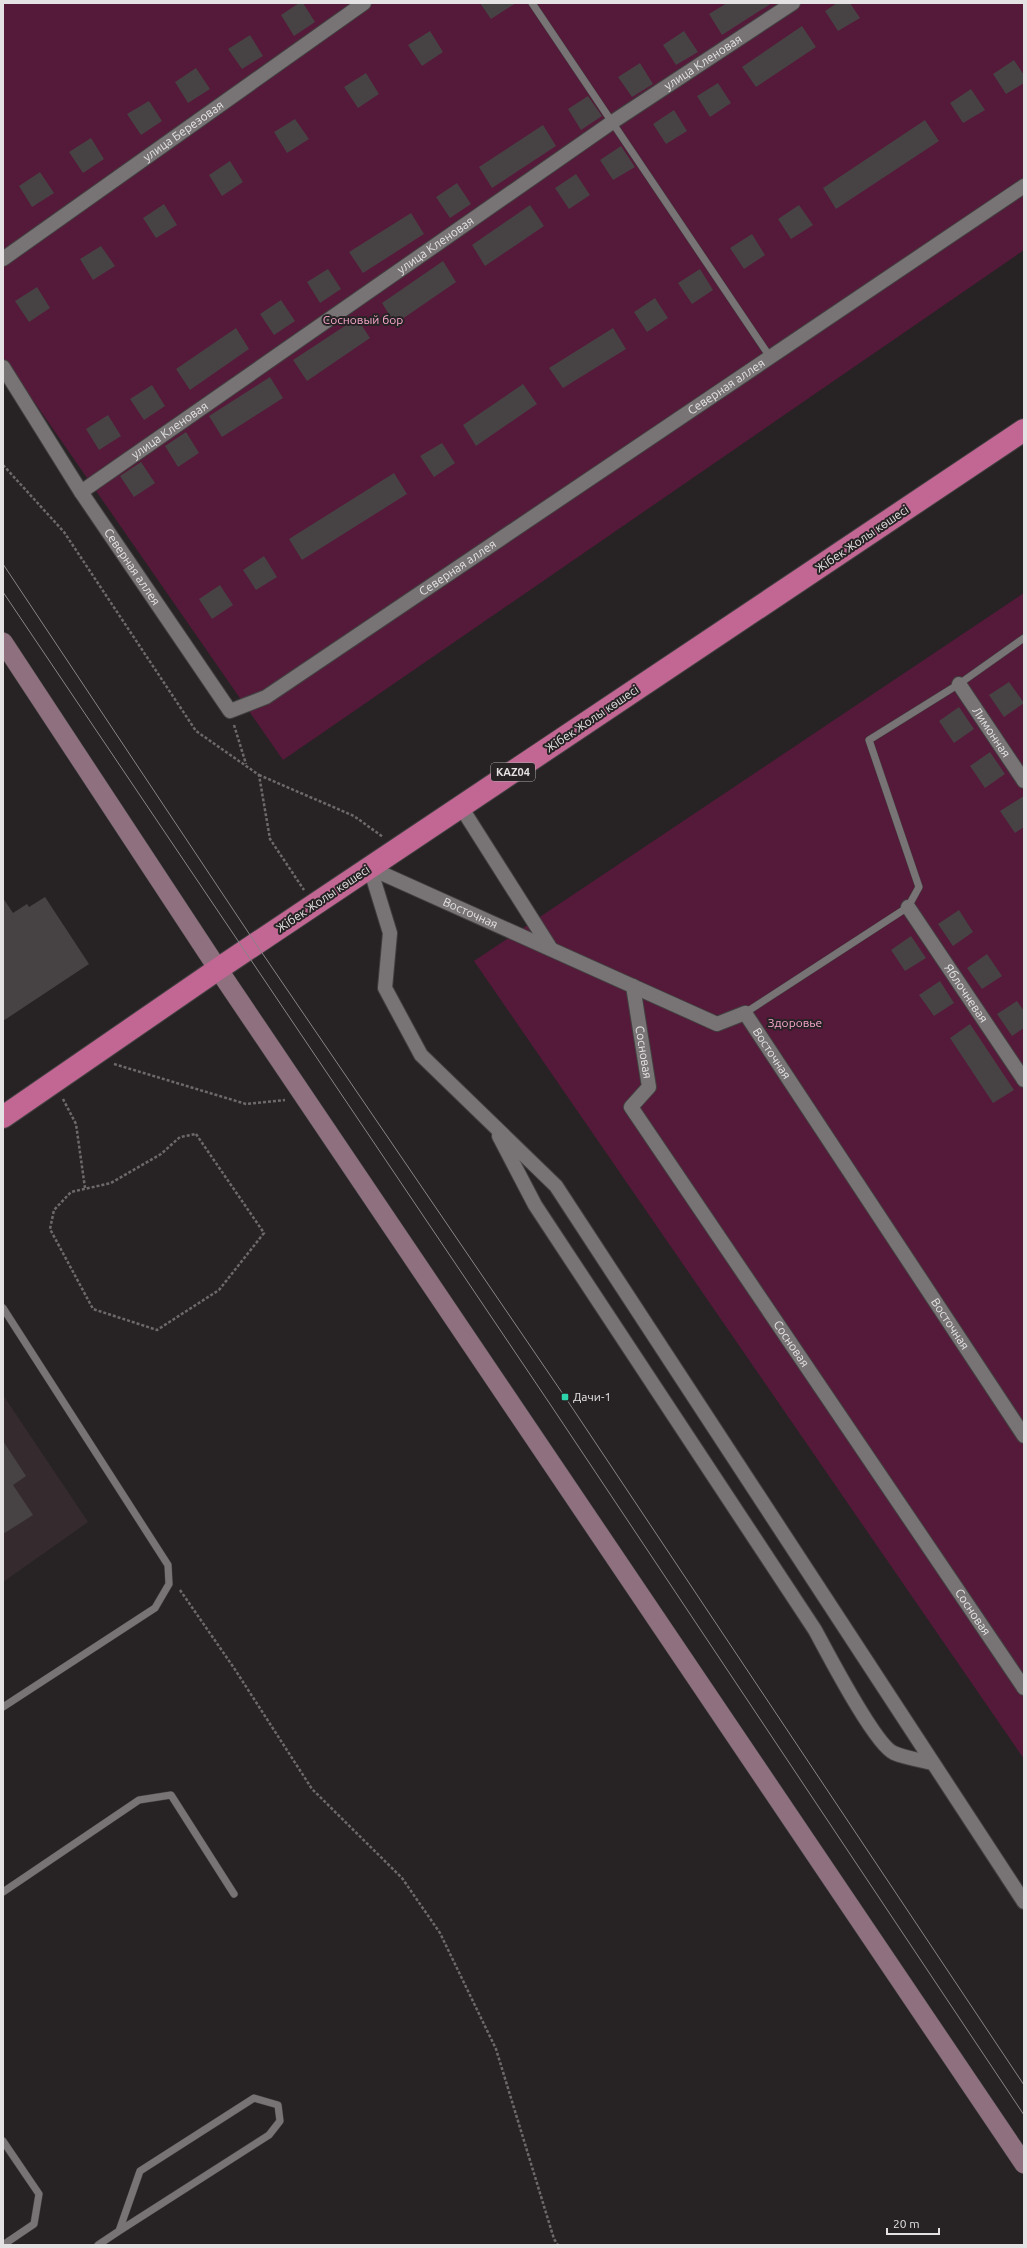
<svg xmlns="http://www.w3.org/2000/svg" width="1027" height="2248" font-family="Ubuntu,sans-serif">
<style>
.built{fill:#352b2f}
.green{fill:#551939}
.building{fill:#474344}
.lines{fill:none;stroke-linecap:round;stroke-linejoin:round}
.lane-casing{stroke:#434041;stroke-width:8}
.street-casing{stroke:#434041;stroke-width:16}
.secondary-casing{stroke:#434041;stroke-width:20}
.highway-casing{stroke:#434041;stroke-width:24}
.path{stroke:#6d696b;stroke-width:2.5;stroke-dasharray:3 2;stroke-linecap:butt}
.lane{stroke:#787475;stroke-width:7}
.street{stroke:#787475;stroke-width:14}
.secondary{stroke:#8e707e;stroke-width:19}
.highway{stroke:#c26693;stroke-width:22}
.tram{stroke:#878486;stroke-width:1}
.poi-dot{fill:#2dd4ab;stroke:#272325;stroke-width:1.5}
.labels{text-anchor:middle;stroke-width:4;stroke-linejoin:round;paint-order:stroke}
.shield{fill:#272325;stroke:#aba9aa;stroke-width:1}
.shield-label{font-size:11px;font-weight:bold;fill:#e4e2e3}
.street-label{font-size:12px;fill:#e4e2e3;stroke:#272325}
.park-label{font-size:12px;fill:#f9a8cd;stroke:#272325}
.poi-label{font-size:12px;fill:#e4e2e3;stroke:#272325;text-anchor:start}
</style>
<rect width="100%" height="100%" fill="#272325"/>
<path class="built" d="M 3,1395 L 88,1522 L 3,1582 Z"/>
<path class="green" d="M 3,3 L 1024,3 L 1024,250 L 283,760 L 3,357 Z
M 1024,593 L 1024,1759 L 474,961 Z"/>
<path class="building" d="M 299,3 L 303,3 L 315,22 L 294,36 L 281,15 Z
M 480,3 L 516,3 L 491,19 Z
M 727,3 L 772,3 L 722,35 L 709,14 Z
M 837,3 L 850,3 L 860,18 L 838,31 L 825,11 Z
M 802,26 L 816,47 L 756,87 L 742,67 Z
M 430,31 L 443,52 L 422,66 L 408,45 Z
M 684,31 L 698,52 L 676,65 L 663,45 Z
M 250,35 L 263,56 L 242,69 L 228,49 Z
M 1014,60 L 1024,75 L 1024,83 L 1006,94 L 993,74 Z
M 640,63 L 653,84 L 632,97 L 618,77 Z
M 196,68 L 210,89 L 188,103 L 175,82 Z
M 366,73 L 379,94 L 358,108 L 344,87 Z
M 718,83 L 731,103 L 710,117 L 697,96 Z
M 971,89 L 985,110 L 963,123 L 950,103 Z
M 588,96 L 602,116 L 581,130 L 568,109 Z
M 149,101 L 162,121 L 141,135 L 127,114 Z
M 674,110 L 687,131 L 666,144 L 653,124 Z
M 295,119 L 309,139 L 287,153 L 274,132 Z
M 925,120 L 939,141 L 836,209 L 823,188 Z
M 543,125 L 556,146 L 492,188 L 479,167 Z
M 91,138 L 104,159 L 83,173 L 69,152 Z
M 621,146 L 635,167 L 613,180 L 600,160 Z
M 230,161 L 243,182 L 222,196 L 209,175 Z
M 40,172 L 54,193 L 32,207 L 19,186 Z
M 576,174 L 590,195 L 569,209 L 555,188 Z
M 457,183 L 471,204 L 450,218 L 436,197 Z
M 164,204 L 177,225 L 156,238 L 143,218 Z
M 530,205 L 544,226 L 485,266 L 472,245 Z
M 799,205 L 813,225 L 791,239 L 778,219 Z
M 411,213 L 424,234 L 363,273 L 349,252 Z
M 752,234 L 765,255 L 744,269 L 730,248 Z
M 101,246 L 115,266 L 93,280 L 80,259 Z
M 443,261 L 456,282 L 395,324 L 382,303 Z
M 328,269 L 341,289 L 320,303 L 307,282 Z
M 700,269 L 713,290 L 692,304 L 678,283 Z
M 37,287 L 50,308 L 29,322 L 15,301 Z
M 655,298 L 668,318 L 647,332 L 634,312 Z
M 281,300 L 295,321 L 274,335 L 260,314 Z
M 357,318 L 370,338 L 307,381 L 293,360 Z
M 236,328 L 249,349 L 190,390 L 176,369 Z
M 613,328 L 626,349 L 563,388 L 549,368 Z
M 270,377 L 283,398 L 222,437 L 209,416 Z
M 523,384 L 537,404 L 476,446 L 463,425 Z
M 152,385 L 165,406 L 144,420 L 130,399 Z
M 108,415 L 121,436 L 99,450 L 86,429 Z
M 186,432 L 199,453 L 178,467 L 165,446 Z
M 442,443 L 455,463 L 434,477 L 420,456 Z
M 141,462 L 155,483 L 134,497 L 120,476 Z
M 394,473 L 407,494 L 302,560 L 289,539 Z
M 264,556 L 277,577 L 256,590 L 243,570 Z
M 220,585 L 233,605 L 212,619 L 199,599 Z
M 1009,682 L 1024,703 L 1004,717 L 989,695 Z
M 959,707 L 974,729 L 954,743 L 939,721 Z
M 990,752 L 1005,774 L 985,788 L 970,766 Z
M 1024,796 L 1024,827 L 1015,833 L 1000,811 Z
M 45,897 L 89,964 L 3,1021 L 3,898 L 13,913 L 27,904 L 29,907 Z
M 959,910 L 973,932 L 953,946 L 938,924 Z
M 911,936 L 926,958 L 905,971 L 891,950 Z
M 987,954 L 1002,976 L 982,989 L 967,968 Z
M 940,981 L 954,1003 L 934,1016 L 919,995 Z
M 1017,1001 L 1024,1011 L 1024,1028 L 1012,1036 L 997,1014 Z
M 970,1024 L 1014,1090 L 993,1103 L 950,1038 Z
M 3,1441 L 26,1476 L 13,1485 L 33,1515 L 3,1534 Z"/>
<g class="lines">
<defs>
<path id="lane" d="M 532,3 L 770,357
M 745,1013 L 908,907 L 919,887 L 869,740 L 959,684 L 1024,638
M 3,1308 L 168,1565 L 169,1584 L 155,1608 L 3,1707
M 3,1892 L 139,1800 L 171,1795 L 234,1894
M 3,2141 L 39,2194 L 34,2224 L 3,2245
M 98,2245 L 119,2231 L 269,2135 L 280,2121 L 278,2105 L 254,2098 L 140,2171 L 119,2231"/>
<g id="street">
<path id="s1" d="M 3,259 L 364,3"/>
<path id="s2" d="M 3,367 L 81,492 L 230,711 L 266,697 L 1024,186"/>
<path id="s3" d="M 81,492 L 611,123 L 793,3"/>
<path id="s4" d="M 959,684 L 1024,781"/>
<path d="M 461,807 L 551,949"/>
<path d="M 370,868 L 390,933 L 385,988 L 421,1055 L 556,1186 L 1024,1902"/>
<path id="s5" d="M 370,868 L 717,1024 L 745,1013 L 1024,1436"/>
<path id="s6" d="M 908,907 L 1024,1080"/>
<path id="s7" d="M 633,986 L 649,1087 L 631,1107 L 1024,1688"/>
<path d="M 499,1136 L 535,1205 L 815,1630 C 827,1652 875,1745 894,1753 C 906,1758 920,1760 932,1763"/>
</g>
<path id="secondary" d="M 3,642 L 218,969 L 1024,2164"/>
<path id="highway" d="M 3,1117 L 218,969 L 1024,430"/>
</defs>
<use href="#lane" class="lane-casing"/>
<use href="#street" class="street-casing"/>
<use href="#secondary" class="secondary-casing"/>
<use href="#highway" class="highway-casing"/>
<path class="path" d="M 3,465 L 64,532 L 196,731 L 259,775 L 270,839 L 304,890
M 234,725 L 246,764
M 259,775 L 354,816 L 383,837
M 114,1064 L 246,1104 L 285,1100
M 63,1099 L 76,1124 L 85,1188
M 196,1134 L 264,1233 L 219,1290 L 157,1330 L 93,1309 L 50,1229 L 54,1210 L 71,1192 L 111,1183 L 161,1154 L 180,1137 Z
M 180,1590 L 234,1668 L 312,1789 L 402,1878 L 440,1933 L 496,2049 L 554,2239 L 558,2245"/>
<use href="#lane" class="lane"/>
<use href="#street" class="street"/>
<use href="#secondary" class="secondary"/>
<use href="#highway" class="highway"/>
<path class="tram" d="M 3,564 L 256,944 L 565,1397 L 1024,2085
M 3,592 L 552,1407 L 1024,2115"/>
</g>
<rect class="poi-dot" x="561" y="1393" width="8" height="8" rx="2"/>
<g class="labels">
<rect class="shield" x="491" y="763" width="44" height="18" rx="3"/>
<g class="shield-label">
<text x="513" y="776">KАZ04</text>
</g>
<g class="street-label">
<text dy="4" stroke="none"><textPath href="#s3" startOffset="756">улица Кленовая</textPath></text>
<text dy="4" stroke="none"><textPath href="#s1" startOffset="221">улица Березовая</textPath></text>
<text dy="4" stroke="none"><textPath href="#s3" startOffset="432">улица Кленовая</textPath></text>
<text dy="4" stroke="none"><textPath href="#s2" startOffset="1006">Северная аллея</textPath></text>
<text dy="4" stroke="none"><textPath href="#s3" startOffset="108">улица Кленовая</textPath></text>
<text transform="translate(862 539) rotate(-34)" y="4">Жібек Жолы көшесі</text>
<text dy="4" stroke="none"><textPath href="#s2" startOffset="238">Северная аллея</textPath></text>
<text dy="4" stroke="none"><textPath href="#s2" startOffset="682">Северная аллея</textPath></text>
<text transform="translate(592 719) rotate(-34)" y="4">Жібек Жолы көшесі</text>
<text dy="4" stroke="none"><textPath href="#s4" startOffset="58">Лимонная</textPath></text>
<text transform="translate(323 899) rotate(-34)" y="4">Жібек Жолы көшесі</text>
<text dy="4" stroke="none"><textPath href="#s5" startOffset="110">Восточная</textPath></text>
<text dy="4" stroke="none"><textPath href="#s6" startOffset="104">Яблочневая</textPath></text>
<text dy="4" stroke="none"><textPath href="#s7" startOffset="67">Сосновая</textPath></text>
<text dy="4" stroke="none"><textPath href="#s5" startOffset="459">Восточная</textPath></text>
<text dy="4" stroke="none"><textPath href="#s5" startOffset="783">Восточная</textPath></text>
<text dy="4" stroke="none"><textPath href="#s7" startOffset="415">Сосновая</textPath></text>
<text dy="4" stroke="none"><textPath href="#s7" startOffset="739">Сосновая</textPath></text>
</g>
<g class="park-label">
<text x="363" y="324">Сосновый бор</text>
<text x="795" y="1027">Здоровье</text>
</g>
<g class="poi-label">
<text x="573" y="1401">Дачи-1</text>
</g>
</g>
<rect width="1027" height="2248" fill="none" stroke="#e4e2e3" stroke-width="8"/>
<path d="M887 2228v6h52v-6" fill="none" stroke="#e4e2e3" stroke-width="2"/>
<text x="893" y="2228" font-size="12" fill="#e4e2e3" stroke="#272325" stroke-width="3" paint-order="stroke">20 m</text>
</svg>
